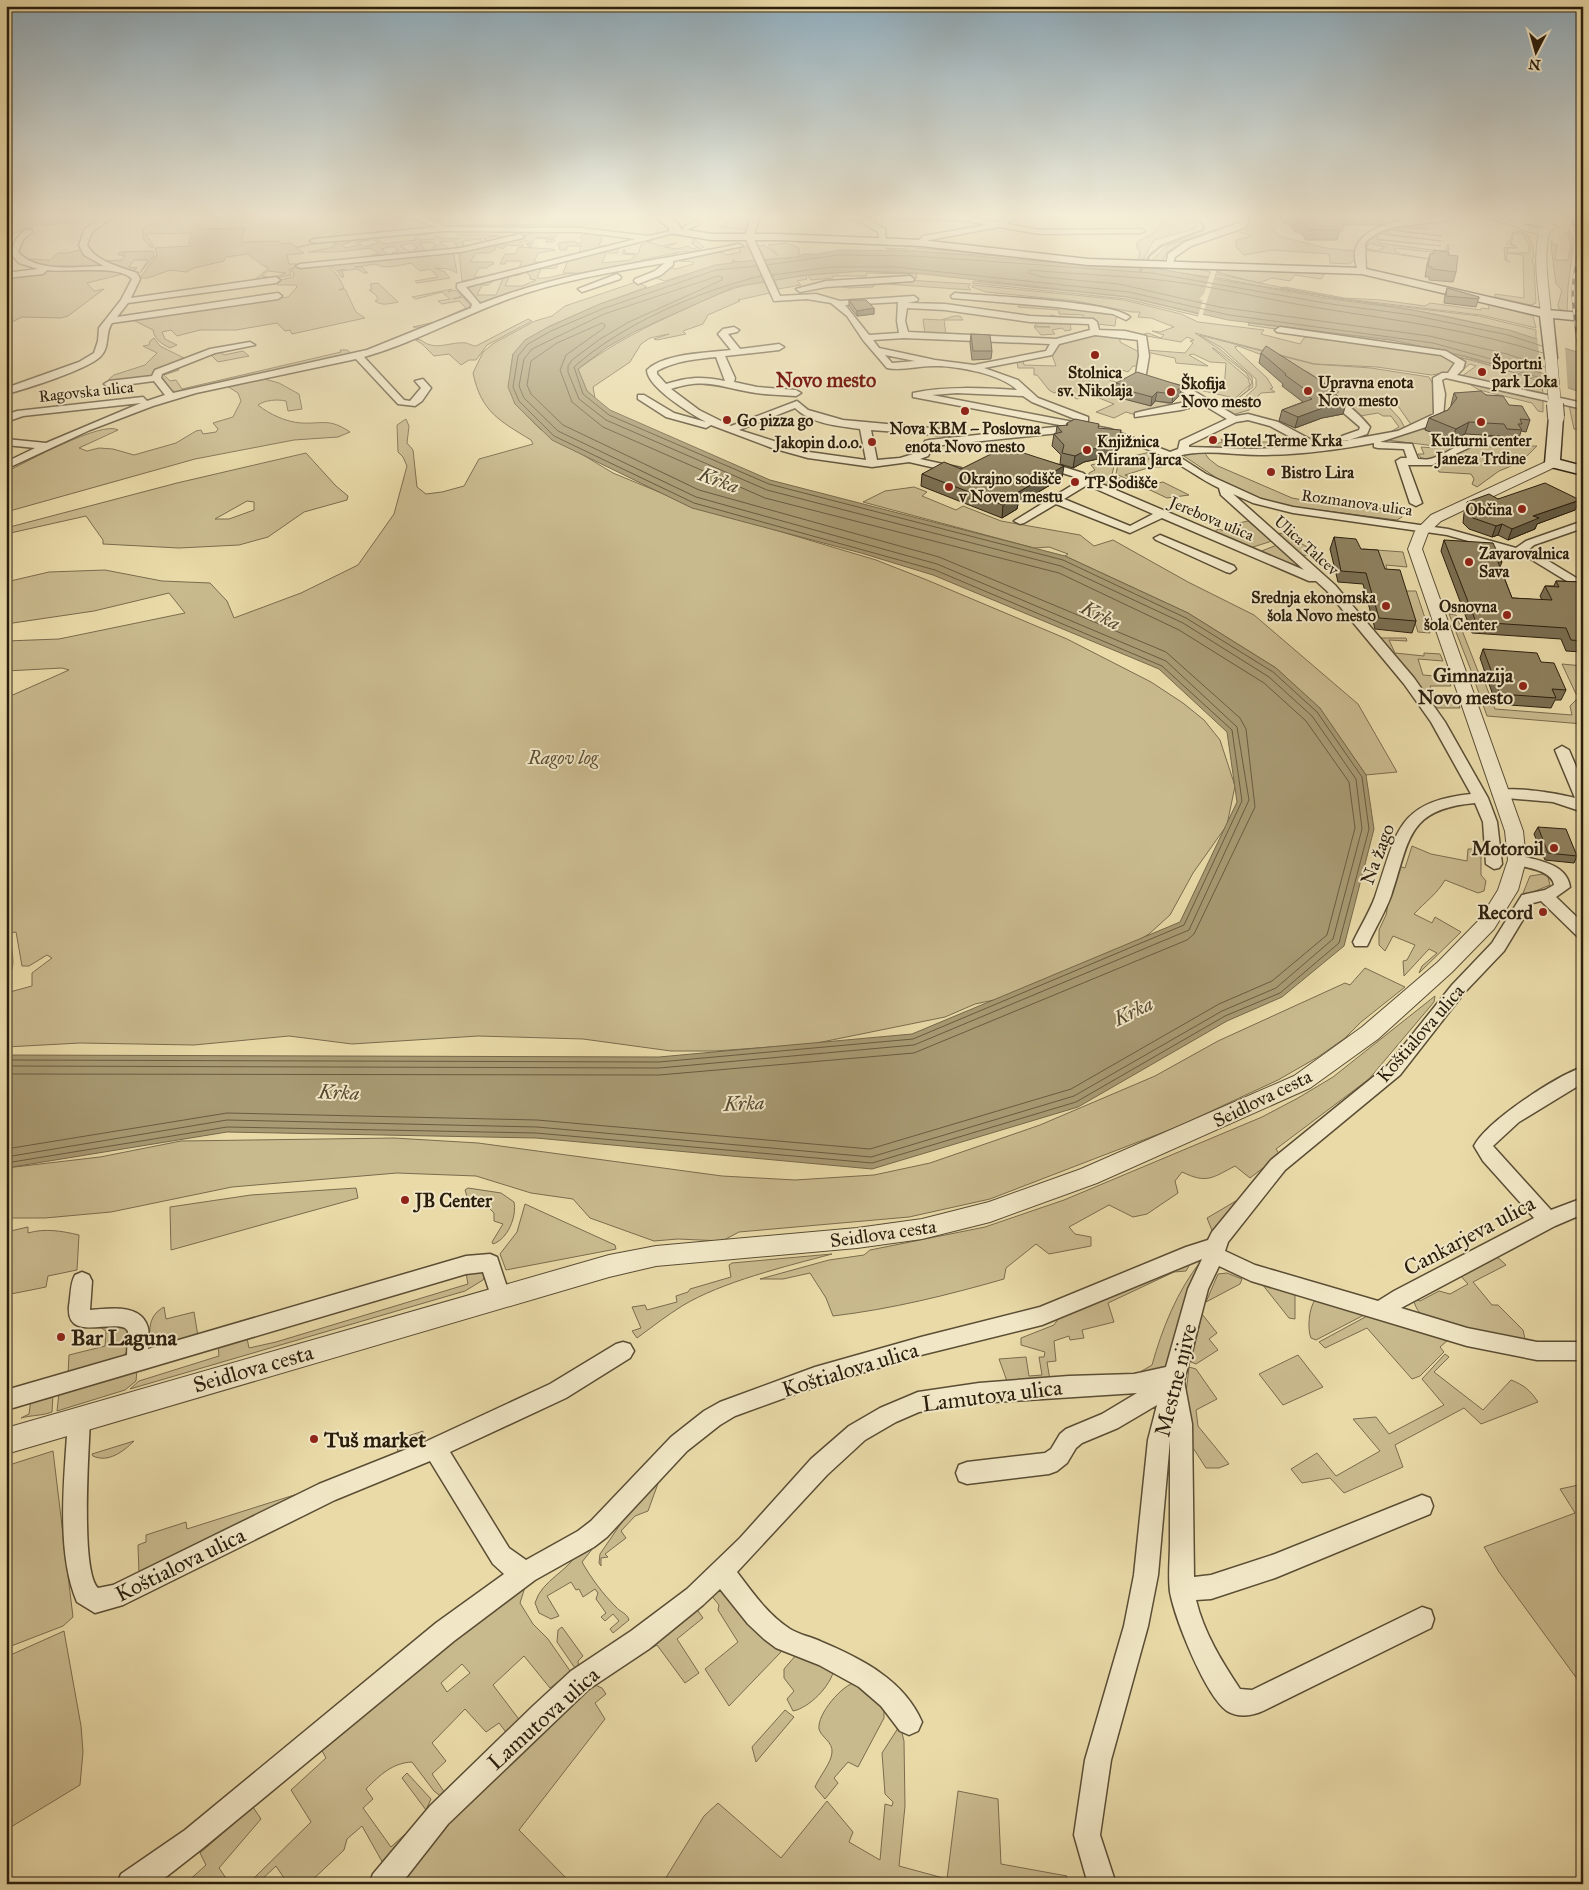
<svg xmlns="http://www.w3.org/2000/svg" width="1589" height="1890" font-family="'IM FELL Great Primer',serif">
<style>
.green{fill:#c9ba8e;stroke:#7a6c4e;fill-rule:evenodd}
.water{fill:#a89a73;stroke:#76684a}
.pier{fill:#e9daa8}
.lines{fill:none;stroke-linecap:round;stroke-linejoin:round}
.shore{stroke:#6a5c40;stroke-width:1}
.stream{stroke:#76684a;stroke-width:2.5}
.minor-casing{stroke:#5a4d34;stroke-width:3}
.tertiary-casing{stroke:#5a4d34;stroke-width:2}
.secondary-casing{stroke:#2b1e0d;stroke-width:3}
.minor{fill:#f1e7c6;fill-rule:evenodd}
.tertiary{fill:#f1e7c6;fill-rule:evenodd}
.secondary{fill:#f1e7c6;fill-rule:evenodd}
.rail-casing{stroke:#2b1e0d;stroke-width:3}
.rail{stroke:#f1e7c6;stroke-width:2;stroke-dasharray:6;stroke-linecap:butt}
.secondary-bridge-far1-casing{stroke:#2b1e0d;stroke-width:13;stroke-linecap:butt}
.secondary-bridge-casing{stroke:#2b1e0d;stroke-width:18;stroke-linecap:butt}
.secondary-bridge-far1{stroke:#f1e7c6;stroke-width:12}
.secondary-bridge{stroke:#f1e7c6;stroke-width:16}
.wall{fill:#7a6e51;stroke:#2b1e0d}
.shaded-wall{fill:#635a42;stroke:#2b1e0d}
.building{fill:#8e805e;stroke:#2b1e0d}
.poi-dot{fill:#8f2418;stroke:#f1e7c6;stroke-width:2}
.labels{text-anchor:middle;stroke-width:4;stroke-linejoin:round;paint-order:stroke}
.far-poi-label{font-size:16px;font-weight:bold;fill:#2b1e0d;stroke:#f1e7c6;text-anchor:start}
.far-street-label{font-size:16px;fill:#2b1e0d;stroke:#f1e7c6}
.poi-label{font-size:19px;font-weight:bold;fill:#2b1e0d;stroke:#f1e7c6;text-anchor:end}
.park-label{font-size:19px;font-style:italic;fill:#5a4d34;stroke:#f1e7c6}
.street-label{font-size:19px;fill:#2b1e0d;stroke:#f1e7c6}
.far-district-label{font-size:20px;font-weight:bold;fill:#7a1f14;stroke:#f1e7c6}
.water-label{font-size:20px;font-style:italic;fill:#574931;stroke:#f1e7c6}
.near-street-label{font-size:22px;fill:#2b1e0d;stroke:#f1e7c6}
.near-poi-label{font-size:22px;font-weight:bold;fill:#2b1e0d;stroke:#f1e7c6;text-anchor:start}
</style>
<rect width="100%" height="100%" fill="#e9daa8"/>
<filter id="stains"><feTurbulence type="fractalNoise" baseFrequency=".004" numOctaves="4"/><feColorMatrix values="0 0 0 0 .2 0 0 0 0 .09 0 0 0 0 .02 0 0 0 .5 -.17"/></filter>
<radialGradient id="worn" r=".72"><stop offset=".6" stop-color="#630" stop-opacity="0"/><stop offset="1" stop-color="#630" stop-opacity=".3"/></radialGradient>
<path class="green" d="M 6,215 L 105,215 L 99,219 L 101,221 L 42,225 L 57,217 L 6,237 Z
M 559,215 L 591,219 L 604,217 L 575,229 L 446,226 L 451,220 L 461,218 L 457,225 L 559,224 L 561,221 L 554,221 Z
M 750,215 L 745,230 L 720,227 L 734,217 Z
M 1152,215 L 1175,215 L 1197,224 L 1197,228 L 1154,240 L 1142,262 L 1138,262 L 1140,252 L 1137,248 L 1137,242 L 1152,234 L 1162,224 Z
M 1233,215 L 1238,215 L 1245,222 L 1174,247 L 1166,253 L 1162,263 L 1150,262 L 1167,246 L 1240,221 Z
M 1241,215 L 1261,215 L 1273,222 L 1270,223 L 1278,236 L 1326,248 L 1355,251 L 1355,260 L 1349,264 L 1330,263 L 1329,254 L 1272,250 L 1244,255 L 1236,247 L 1236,240 L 1252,236 L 1233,230 L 1248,222 Z
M 161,217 L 205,218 L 197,229 L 245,228 L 241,242 L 278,241 L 282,244 L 290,243 L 296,247 L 321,242 L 297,248 L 304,253 L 287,255 L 289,264 L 301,264 L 289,270 L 291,275 L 271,279 L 286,273 L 268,271 L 262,276 L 268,277 L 253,281 L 269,268 L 262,265 L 248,254 L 226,257 L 224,261 L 194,268 L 186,272 L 170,270 L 148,278 L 140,278 L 157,255 L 155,248 L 189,246 L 191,233 L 146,234 L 154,247 L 150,247 L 143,238 L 143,229 Z
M 1414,225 L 1429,229 L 1402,228 L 1401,231 L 1442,236 L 1391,230 L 1385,234 L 1441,241 L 1380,234 L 1376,239 L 1441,246 L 1378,240 L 1379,243 L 1440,251 L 1447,250 L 1447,245 L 1449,245 L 1449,250 L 1441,253 L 1395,248 L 1395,251 L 1400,254 L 1437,260 L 1365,250 L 1365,248 L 1377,251 L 1385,247 L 1369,243 L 1367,247 L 1365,247 C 1367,229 1401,227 1414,225 Z
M 1569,230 L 1574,240 L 1568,287 L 1567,312 L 1559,309 L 1558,305 L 1562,290 L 1556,284 L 1551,245 L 1552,239 L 1552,244 L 1557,245 L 1555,260 L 1568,260 L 1571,245 L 1568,235 L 1565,233 Z
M 456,231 L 463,232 L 462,235 C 477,235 494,233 509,239 L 504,240 L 495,236 L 484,239 L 492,243 L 473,247 L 472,245 L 481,244 L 480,239 L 463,241 L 464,248 L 458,249 L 454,241 L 440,242 L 450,250 L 433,252 L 433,247 L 436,246 L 431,242 L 419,243 L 427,252 L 416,253 L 413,250 L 418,248 L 410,243 L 400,246 L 412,253 L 395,255 L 392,253 L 398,251 L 394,246 L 381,249 L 390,256 L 374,257 L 372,255 L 379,254 L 371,248 L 337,252 L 308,252 L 334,247 L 333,245 L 337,244 L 333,241 L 347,239 L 351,242 L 341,245 L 346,248 L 359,245 L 350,238 L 364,236 L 370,240 L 358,242 L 364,247 L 378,243 L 371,237 L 378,235 L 387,237 L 377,239 L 383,244 L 416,240 L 411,234 L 427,232 L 430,234 L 416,236 L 419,240 L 434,239 L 438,235 L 439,238 L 459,239 Z
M 540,231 L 565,231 L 559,232 L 555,238 L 537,237 L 555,240 L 554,242 L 546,242 L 547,239 L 535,238 L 530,247 L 526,244 L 530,243 L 528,241 L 520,242 L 524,246 L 506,245 L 503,249 L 496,246 L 495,250 L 489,253 L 476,253 L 470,262 L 493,262 L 494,264 L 490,265 L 487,268 L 479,268 L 474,277 L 484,277 L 462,281 L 459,251 L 487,246 Z
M 566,231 L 622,235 L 611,237 L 611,235 L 599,233 L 599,237 L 602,238 L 599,246 L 608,246 L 579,254 L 581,246 L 568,246 L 566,250 L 560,250 L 558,243 L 575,241 L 575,243 L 581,243 L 583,240 L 580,237 L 586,234 Z
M 1518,231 L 1527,234 L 1533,246 L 1534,258 L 1532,259 L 1534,266 L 1536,303 L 1531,305 L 1495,297 L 1495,294 L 1524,298 L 1523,255 L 1507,253 L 1506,260 L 1510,262 L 1505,260 L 1504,247 L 1517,248 L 1507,248 L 1508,253 L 1529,253 L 1529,246 L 1523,234 L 1514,233 L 1511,244 L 1516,246 L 1506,244 L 1511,239 L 1513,232 Z
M 694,239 L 704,247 L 690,253 L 686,251 L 641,260 L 643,262 L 581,273 L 563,273 L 568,260 L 618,248 L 618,253 L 606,253 L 602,263 L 631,260 L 635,255 L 622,254 L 624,249 L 625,253 L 638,254 L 641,245 L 649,242 L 643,241 L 653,240 L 649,242 L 661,246 L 677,243 L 665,247 L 677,249 L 688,246 L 693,249 L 698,247 L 691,243 L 695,242 L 692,240 Z
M 787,243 L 799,248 L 799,257 L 764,260 L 756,246 L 764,245 L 779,256 L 768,245 Z
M 906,244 L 917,245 L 915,248 L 1134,266 L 1087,265 L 1013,257 L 893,250 L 885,248 L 905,249 Z
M 748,246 L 756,261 L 736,262 L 733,260 L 733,263 L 717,265 L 665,281 L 653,277 L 669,267 L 676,269 L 693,264 L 693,262 L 680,261 L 720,252 L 727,255 L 741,252 L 739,248 Z
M 519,247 L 551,249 L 555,250 L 538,253 L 534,262 L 544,262 L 519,268 L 522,261 L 506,261 L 505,264 L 500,264 L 505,254 L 515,254 Z
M 83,249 L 107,267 L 46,266 L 27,259 L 50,260 L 58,253 L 68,253 Z
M 153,251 L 154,256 L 140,273 L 148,260 L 134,260 L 129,267 L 137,268 L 134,271 L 103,261 L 122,260 L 125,255 L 118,255 L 120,252 Z
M 453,251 L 457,273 L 449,269 L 435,268 L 445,272 L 450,278 L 417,283 L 415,281 L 438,277 L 430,269 L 420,271 L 411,263 C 400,265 384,270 376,264 L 355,267 L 362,267 L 368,273 L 364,273 L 357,269 L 342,271 L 344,277 L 341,277 L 338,271 L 345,269 L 337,271 L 328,264 Z
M 559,263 L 556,268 L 541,269 L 537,278 C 551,280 563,271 577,274 L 516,291 L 484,302 L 479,302 L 467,289 L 472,285 L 497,278 L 488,285 L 482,285 L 477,295 L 496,295 L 504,276 L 509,277 L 505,286 L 522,286 L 536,280 L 530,279 L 530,276 L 526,272 L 515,276 L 513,274 Z
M 325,264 C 335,271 339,277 344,288 L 339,290 L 345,289 L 356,312 L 365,318 L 292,334 L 290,330 L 285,331 L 277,323 L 236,330 L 200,330 L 177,336 L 171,330 L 162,332 L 165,339 L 177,345 L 170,348 C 162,344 154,339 153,330 L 133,320 L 288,297 L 297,287 L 296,285 L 277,285 L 281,280 L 293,277 L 294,273 L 291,271 L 296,266 L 308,268 Z
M 1153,267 L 1193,268 L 1210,272 L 1209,277 L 1172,272 Z
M 1223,269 L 1330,273 L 1321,273 L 1324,275 L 1321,279 L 1295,275 L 1290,281 L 1272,278 L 1259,283 L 1216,272 Z
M 57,270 L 117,270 L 127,273 L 87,283 L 94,291 L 104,289 L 68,316 L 61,318 L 22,317 L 6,325 L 6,277 Z
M 861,271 L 917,274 L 916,279 L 909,278 L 910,274 L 872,273 L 866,273 L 867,276 L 833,276 L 833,278 L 811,280 L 808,275 Z
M 1216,274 L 1338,299 L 1479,316 L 1536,330 L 1536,339 C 1432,306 1318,299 1215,277 Z
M 806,275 L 807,279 L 797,281 L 801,285 L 778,289 L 774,280 Z
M 907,280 L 971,284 L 968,287 L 971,290 L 887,284 L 874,285 L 873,287 L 848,288 L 838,286 L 896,283 L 898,281 L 907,282 Z
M 765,281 L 770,293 L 738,300 L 740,301 L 708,315 L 703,324 L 683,331 L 686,334 L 657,340 L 654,339 L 669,334 L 650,338 L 641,344 L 630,362 L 593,387 L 595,398 L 587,391 L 578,369 C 612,344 647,326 685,309 C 711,297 736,285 765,281 Z
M 974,281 L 1128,297 L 1199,314 L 1198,316 L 1126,299 L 972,283 Z
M 636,282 L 647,287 L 600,304 L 548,327 L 513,354 L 511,367 L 515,404 L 540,429 L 613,473 L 688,504 L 876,560 L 927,580 L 1067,639 L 1151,682 L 1183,703 L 1204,720 L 1220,740 L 1235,786 L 1227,825 L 1193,873 L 1170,915 L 1149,934 L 1113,955 L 1013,996 L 975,1004 L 945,1017 L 812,1044 L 715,1051 L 671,1051 L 583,1039 L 478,1036 L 352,1044 L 289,1036 L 194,1045 L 80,1043 L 6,1047 L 6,993 L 32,986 L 32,973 L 52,958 L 47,955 L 29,966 L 22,966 L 16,932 L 9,933 C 11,950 18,967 6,981 L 6,698 L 69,670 L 62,668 L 6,671 L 6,641 L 59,639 L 185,613 L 169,593 L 94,611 L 6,624 L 6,582 L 49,572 L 105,570 L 162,581 L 210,583 L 227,601 L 234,618 L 301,593 L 358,565 L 394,514 L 407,466 L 403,457 L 398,452 L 397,425 L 406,419 L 409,426 L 407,443 L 413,450 L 417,487 L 426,494 L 442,492 L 464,486 L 479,459 L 533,444 L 531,440 C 500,421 481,412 473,373 L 483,352 L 494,343 L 535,321 L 552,316 L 565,306 Z
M 378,283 L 398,302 C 388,304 382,306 375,301 L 378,300 L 376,295 L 369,290 L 372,289 L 370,284 Z
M 973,285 L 1124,300 L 1181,314 L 1198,322 L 1264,330 L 1261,334 L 1300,344 L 1304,338 L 1311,335 L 1443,354 L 1457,362 L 1450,372 L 1431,375 L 1377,367 L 1315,364 L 1195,333 L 1221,350 L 1252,377 L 1253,387 L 1228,406 L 1248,390 L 1252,382 L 1246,373 L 1215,349 L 1212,348 L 1248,378 L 1250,385 L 1230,403 L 1225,402 L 1230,397 L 1191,388 L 1193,385 L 1224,389 L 1226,363 L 1210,362 L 1193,354 L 1189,355 L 1208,366 L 1176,363 L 1175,358 L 1146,352 L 1146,350 L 1185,353 L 1193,343 L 1190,341 L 1194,340 L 1187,337 L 1181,342 L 1141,335 L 1148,333 L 1161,338 L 1164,335 L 1152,331 L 1160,332 L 1174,327 L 1151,318 L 1138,317 L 1140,312 L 1132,312 L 1076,301 L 986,292 L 972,287 Z
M 1285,287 L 1344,298 L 1381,300 L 1425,306 L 1430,303 L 1481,310 L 1481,308 L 1489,309 L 1488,304 L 1533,316 L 1536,328 L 1481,315 L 1337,298 L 1280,288 Z
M 452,289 L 448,292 L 455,290 L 462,296 L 453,299 L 463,297 L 470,305 L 469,307 C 454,317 432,329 413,327 L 435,322 L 466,308 L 459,301 L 442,304 L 438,301 L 450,299 L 442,292 L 416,299 L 412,297 Z
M 1020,303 L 1087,309 L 1121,315 L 1116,318 L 1115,326 L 1052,319 L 1051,315 L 1061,318 L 1083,319 L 1083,315 L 1059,314 L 1059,310 L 1018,307 Z
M 954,316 L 960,316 L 963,320 L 944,320 L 946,335 L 925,335 L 923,319 L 941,320 Z
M 528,319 L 532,321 L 487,345 L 476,360 L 469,360 L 461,365 L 449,354 L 434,356 L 422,344 L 414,339 L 421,340 C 435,352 451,341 466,343 C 467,343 473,346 476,346 Z
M 1040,320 L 1070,321 L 1071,330 L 1065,331 L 1062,328 L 1052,330 L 1055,334 L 1041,335 L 1034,327 L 1050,327 L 1034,326 Z
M 1249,323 L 1392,340 L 1432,348 L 1533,375 L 1542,380 L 1445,353 L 1248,325 Z
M 1090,335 L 1120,336 L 1120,342 L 1141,353 L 1139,366 L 1133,366 L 1128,372 L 1116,368 L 1103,378 L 1119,383 L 1077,399 L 1061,390 L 1054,393 L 1049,390 L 1037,375 L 1034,375 L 1034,368 L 1018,368 L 1017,362 L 1028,359 L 1023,361 L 1024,365 L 1056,366 L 1052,355 L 1063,341 Z
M 1199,335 L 1313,364 L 1371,368 L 1429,377 L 1438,394 L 1436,413 L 1412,426 L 1398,406 L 1389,407 L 1400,419 L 1405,428 L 1385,435 L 1399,427 L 1391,416 L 1383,416 L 1378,413 L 1360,416 L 1334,394 L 1339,392 L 1308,372 L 1238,346 L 1235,347 L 1236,349 L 1267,378 L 1273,388 L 1270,389 L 1275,392 L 1261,393 L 1253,402 L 1257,403 L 1249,410 L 1232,415 L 1224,410 L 1243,399 L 1256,387 L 1256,379 L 1222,348 Z
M 154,338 L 160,346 L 184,358 L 153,372 L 151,378 L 111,383 L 109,379 L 114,375 L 145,365 L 157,353 L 143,346 L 149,345 L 150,341 Z
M 340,350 L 347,350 L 352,354 L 179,392 L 172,391 L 160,374 L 176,366 L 179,370 L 164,375 L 170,381 L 176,380 L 182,389 L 341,352 Z
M 219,351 L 224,355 L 243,351 L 249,356 L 218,362 L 210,354 Z
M 1460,358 L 1474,360 L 1542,382 L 1543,395 L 1462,376 L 1476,366 L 1470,364 L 1460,372 Z
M 261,378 L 279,383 L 299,394 L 302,409 L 288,411 L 286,401 C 277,399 265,400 258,405 C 269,414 286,422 301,423 C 324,424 329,418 350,432 L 338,437 L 294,440 L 195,459 L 6,512 L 6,472 C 24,463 103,420 118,430 L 79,448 L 87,451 L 99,448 L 113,449 L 134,455 L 176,443 L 196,431 L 201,430 L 203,434 L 216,432 L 218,429 L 213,423 L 233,417 L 241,401 L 238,393 L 227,386 Z
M 1461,379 L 1543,399 L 1543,412 L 1538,411 L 1532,403 L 1479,390 Z
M 1116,388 L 1115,392 L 1128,395 L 1125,399 L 1151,406 L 1155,401 L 1172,404 L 1188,401 L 1189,396 L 1190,400 L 1180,405 L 1149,409 L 1136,415 L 1126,412 L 1114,418 L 1096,412 L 1114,404 L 1094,396 Z
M 1569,405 L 1583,408 L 1583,430 L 1574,429 Z
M 1421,428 L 1449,439 L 1435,446 L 1387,440 L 1388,443 L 1365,442 Z
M 1221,439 L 1231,445 L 1261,442 L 1304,442 L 1307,446 L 1273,449 L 1204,447 L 1203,447 L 1208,447 L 1222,442 Z
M 1455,440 L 1471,447 L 1537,446 L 1521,462 L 1499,471 L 1477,487 L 1472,484 L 1474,479 L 1471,474 L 1439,472 L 1434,460 L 1421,458 L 1418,454 L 1424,454 L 1421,447 L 1436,448 Z
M 1151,452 L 1156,455 L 1148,459 L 1162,467 L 1151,467 L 1125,475 L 1148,485 L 1163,482 L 1189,495 L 1167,498 L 1116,474 L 1119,459 Z
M 1204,452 L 1209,459 L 1218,466 L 1292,498 L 1337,506 L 1400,510 L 1402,517 L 1397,520 L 1287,506 L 1254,497 L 1221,481 L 1184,456 L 1184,453 Z
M 306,453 L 336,486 L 348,496 L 347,500 L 304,512 L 268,537 L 239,545 L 179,548 L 103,544 L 103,540 L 86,516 L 6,534 L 6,528 L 177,483 ZM 247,501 L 254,502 L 254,510 L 229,519 L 215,519 Z
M 1116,459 L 1111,478 L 1117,477 L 1124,480 L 1109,488 L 1089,478 L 1089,473 L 1095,470 L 1091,465 Z
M 914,487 L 927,492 L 922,496 L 956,510 L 963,506 L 1001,521 L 1080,535 L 1094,546 L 1113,540 L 1188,582 L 1254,615 L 1358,704 L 1397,772 L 1366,775 L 1320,709 L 1276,668 L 1188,613 L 1065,556 L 1068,554 L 1049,547 L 1034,548 L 863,502 L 885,491 Z
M 1248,521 L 1272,541 L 1250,548 L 1213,533 L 1218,529 L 1229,532 L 1241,527 L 1239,523 Z
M 1276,533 L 1298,535 L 1295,540 L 1311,549 L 1317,556 L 1301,555 Z
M 1277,545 L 1309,574 L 1259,552 Z
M 1363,549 L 1403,552 L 1407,567 L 1386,565 L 1387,572 Z
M 1401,591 L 1416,591 L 1430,633 L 1418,632 L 1407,599 Z
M 1449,614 L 1456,615 L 1481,679 L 1472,673 Z
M 1379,638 L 1406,638 L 1407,641 L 1389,640 L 1395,653 L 1424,656 L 1424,653 L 1440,654 L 1443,661 L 1418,659 L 1423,675 L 1448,677 L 1451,686 L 1430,686 L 1435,698 L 1457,699 L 1460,708 L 1433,708 Z
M 1562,664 L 1583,666 L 1583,694 L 1576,694 Z
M 1475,682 L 1485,683 L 1495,709 L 1572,715 L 1570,706 L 1577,699 L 1583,714 L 1583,724 L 1487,716 Z
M 1412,846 L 1431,854 L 1467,861 L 1468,849 L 1481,849 L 1481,875 L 1486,881 L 1484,891 L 1478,893 L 1445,880 C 1437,894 1425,902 1414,914 L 1432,923 L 1435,917 L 1461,932 L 1419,973 L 1422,966 L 1437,953 L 1429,949 L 1404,976 L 1403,961 L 1407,960 L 1415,945 L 1393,936 L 1385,951 L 1379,945 L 1379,930 L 1386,915 L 1395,865 L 1405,868 Z
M 1543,874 L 1548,877 L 1550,885 L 1528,894 L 1523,893 L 1530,876 Z
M 1365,968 L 1405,987 L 1361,1022 L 1345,1038 L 1318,1057 L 1278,1080 L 1177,1127 L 990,1199 L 909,1217 L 739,1232 L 722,1241 L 678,1239 L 654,1241 L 590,1218 L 573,1199 L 531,1193 L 476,1176 L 397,1173 L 232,1187 L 111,1212 L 45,1218 L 6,1218 L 6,1168 L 100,1157 L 181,1141 L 394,1138 L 478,1143 L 722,1176 L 795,1180 L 874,1175 L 930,1163 L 1040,1125 L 1155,1076 L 1218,1041 L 1345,983 L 1350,985 Z
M 1435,996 L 1434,1002 L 1369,1079 L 1276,1149 L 1280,1155 L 1250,1178 L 1235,1166 C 1212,1178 1207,1184 1182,1172 L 1175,1181 L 1178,1193 L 1147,1214 L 1133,1217 L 1109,1205 L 1069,1227 L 1075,1234 L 1091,1237 L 1091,1246 L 1049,1254 L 1036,1244 L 1006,1268 L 1004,1279 C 948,1295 892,1309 833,1316 L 826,1298 L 810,1273 L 783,1279 L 760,1279 L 829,1260 L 864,1255 L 870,1250 L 985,1227 L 1064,1200 L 1262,1117 L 1298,1098 L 1333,1077 Z
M 356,1188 L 358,1198 L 171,1250 L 170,1207 L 251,1195 Z
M 468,1188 L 501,1193 L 514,1202 C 517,1216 508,1239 493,1244 L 492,1242 L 503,1224 L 494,1221 L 494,1213 L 488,1207 L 479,1205 L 477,1201 L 469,1203 L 465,1190 Z
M 1246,1195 L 1213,1233 L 1207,1218 Z
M 525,1204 L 615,1245 L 616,1249 L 506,1270 L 500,1254 L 517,1232 Z
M 28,1227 L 28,1233 C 45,1228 62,1231 79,1235 L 77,1270 L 48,1276 L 46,1287 L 6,1295 L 6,1232 Z
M 832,1254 C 787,1266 721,1282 682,1306 C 666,1316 652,1327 637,1338 L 632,1331 L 641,1328 L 632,1307 L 645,1305 L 647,1310 L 677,1302 L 676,1296 L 688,1292 L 690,1289 L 731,1277 L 729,1265 L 732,1263 Z
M 1495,1255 L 1506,1265 L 1473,1282 L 1492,1305 L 1498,1305 L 1523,1330 L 1525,1339 L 1436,1322 C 1424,1318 1418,1314 1414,1302 L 1415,1299 L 1420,1301 L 1439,1291 L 1450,1294 L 1468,1284 L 1458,1273 Z
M 1194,1257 L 1186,1271 L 1174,1272 L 1108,1303 L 1114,1322 L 1082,1330 L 1084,1338 L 1070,1340 L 1069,1336 L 1054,1341 L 1056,1361 L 1047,1362 L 1050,1380 L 1008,1384 L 999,1359 L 1026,1357 L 1029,1376 L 1042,1375 L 1039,1357 L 1044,1357 L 1045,1352 L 1021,1345 L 1021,1338 L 1054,1325 L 1062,1313 Z
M 1201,1261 L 1188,1290 L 1168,1365 L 1157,1372 L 1141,1375 L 1140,1372 L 1152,1365 C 1162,1329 1177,1291 1201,1261 Z
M 480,1272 L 485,1274 L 483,1280 L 465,1291 L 130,1389 L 139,1381 L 219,1356 L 218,1345 L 247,1338 L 249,1348 L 276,1342 L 468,1284 L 466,1273 Z
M 1227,1273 L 1242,1279 L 1240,1284 L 1206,1302 L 1218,1274 Z
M 1262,1284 L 1295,1295 L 1295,1319 L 1289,1318 Z
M 1315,1300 L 1364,1315 L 1316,1340 L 1311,1338 C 1307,1329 1309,1308 1315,1300 Z
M 164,1307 L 166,1319 L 194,1312 L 198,1336 L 158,1348 L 150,1344 C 149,1328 149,1315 164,1307 Z
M 1202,1314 L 1217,1333 L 1209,1339 L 1218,1350 L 1196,1364 L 1191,1362 Z
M 1369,1315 L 1448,1340 L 1440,1347 L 1444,1352 L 1420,1376 L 1412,1379 L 1367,1328 L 1325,1348 L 1319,1342 Z
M 97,1325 L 123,1325 L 128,1331 C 128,1338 130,1348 125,1354 C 117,1365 82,1371 68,1374 L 69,1355 L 105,1346 L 106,1331 Z
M 1445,1354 L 1449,1357 L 1434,1372 L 1483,1410 L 1511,1380 C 1524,1385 1530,1390 1538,1402 L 1481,1424 L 1464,1408 L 1395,1445 L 1403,1467 L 1344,1493 L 1330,1478 L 1302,1483 L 1291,1469 L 1317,1453 L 1336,1476 L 1380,1451 L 1353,1419 L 1376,1417 L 1389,1434 L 1444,1405 L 1422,1379 Z
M 1298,1355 L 1323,1387 L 1283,1405 L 1259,1374 Z
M 1189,1367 L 1196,1369 L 1217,1399 L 1196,1410 L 1198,1426 L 1229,1464 L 1219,1468 L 1206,1468 L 1186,1437 L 1185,1402 Z
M 137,1370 L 136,1381 L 125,1390 L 57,1411 L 59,1393 Z
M 53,1394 L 52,1412 C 41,1416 32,1415 21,1418 L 29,1414 L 31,1399 Z
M 423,1431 L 423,1440 L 398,1452 L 396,1440 Z
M 134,1441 C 123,1452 108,1463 93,1456 L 92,1454 Z
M 53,1451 L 73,1617 L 63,1626 L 6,1648 L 6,1466 Z
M 660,1478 L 648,1511 L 635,1516 L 621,1531 L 626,1538 L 605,1554 L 608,1557 L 601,1558 L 601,1566 L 599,1563 L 600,1554 L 637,1500 Z
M 1583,1484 L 1583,1687 L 1499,1572 L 1484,1547 L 1575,1513 L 1560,1489 Z
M 310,1490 L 139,1573 L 138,1545 L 146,1542 L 146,1535 L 186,1522 L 187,1529 Z
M 597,1543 L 582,1562 C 591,1578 603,1594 616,1607 C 620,1612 627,1613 629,1620 L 613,1633 L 610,1629 L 619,1621 L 613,1614 L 605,1621 L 601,1617 L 606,1613 L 596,1599 L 598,1593 L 595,1589 L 583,1597 L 579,1589 L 576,1590 L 571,1582 L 547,1596 L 559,1616 L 551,1619 L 539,1613 L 535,1603 C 542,1579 569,1572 579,1550 Z
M 525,1587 L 520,1603 L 533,1624 L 548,1639 L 575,1678 L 563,1678 L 550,1688 L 524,1656 L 493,1685 L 521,1722 L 508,1735 L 499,1723 L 486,1732 L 465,1709 L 432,1743 L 446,1761 L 432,1774 L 447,1796 L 443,1798 L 434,1791 L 412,1762 C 392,1763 380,1775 366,1789 L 373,1799 L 363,1808 L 391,1847 L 428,1813 L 384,1865 L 362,1826 L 347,1839 L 344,1850 L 308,1884 L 288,1884 L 276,1866 L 257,1884 L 243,1884 L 248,1878 L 251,1881 L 311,1822 L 291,1790 L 326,1758 L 320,1747 L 384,1691 ZM 462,1664 L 470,1673 L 447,1692 L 441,1683 Z
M 720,1587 L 781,1648 L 781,1652 L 729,1706 L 705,1669 L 738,1642 L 718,1610 L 719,1605 L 710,1594 Z
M 696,1608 L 703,1618 L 677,1639 L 699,1673 L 685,1683 L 657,1645 L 636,1657 Z
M 562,1627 L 583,1656 L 578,1661 L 579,1674 L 557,1642 L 558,1630 Z
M 64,1631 L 81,1726 L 83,1752 L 80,1785 L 6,1830 L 6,1657 Z
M 796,1655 L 834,1669 C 831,1686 809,1708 793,1711 L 787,1699 L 794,1691 L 784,1678 L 784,1669 Z
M 856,1682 L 884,1707 L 884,1718 L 858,1767 L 848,1762 L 834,1778 L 838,1783 L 825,1799 L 815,1787 C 819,1777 832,1762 832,1752 C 833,1742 821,1737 819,1729 C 817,1714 842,1685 856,1682 Z
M 595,1685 L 602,1688 L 606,1694 L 595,1703 L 605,1719 L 519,1830 L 572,1884 L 393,1884 L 469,1794 L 589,1686 Z
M 785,1710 L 794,1717 L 756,1762 L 752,1747 Z
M 900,1725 L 904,1741 L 905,1806 L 899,1866 L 947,1879 L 958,1791 L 998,1799 L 1001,1864 L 1067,1876 L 1064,1884 L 662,1884 L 704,1816 L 718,1803 L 781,1858 L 827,1801 L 853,1832 L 849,1842 L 880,1860 L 885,1804 L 892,1806 L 893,1802 L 885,1794 L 882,1753 Z
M 407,1773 L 431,1799 L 426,1810 L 402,1778 Z
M 253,1807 L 261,1819 L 219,1868 L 230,1884 L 185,1884 L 206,1865 L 200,1853 Z"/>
<path class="water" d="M 838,250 L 915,251 L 1087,265 L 1153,268 L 1332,299 L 1413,310 L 1509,330 L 1583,354 L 1583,393 L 1534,376 L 1469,357 L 1392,340 L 1228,320 L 1128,297 L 914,273 L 861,271 L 806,275 L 734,287 L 634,332 L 606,348 L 578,369 L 587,391 L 610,410 L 770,480 L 1065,556 L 1188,613 L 1276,668 L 1320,708 L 1366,775 L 1374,829 L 1344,946 L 1282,997 L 1227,1021 L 1078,1107 L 872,1169 L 536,1138 L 227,1132 L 6,1168 L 6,1055 L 659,1057 L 912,1034 L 1180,922 L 1237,802 L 1227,732 L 1159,669 L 933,575 L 861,553 L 692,508 L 552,440 L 515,404 L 508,387 L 513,354 L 525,340 L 548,327 L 600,304 L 715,265 L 733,263 L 732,261 L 736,262 L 799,257 L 802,254 L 818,254 Z"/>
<path class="pier" d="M 1210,274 L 1215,275 L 1202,317 L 1198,316 L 1203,300 L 1199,299 L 1204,294 Z
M 1537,336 L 1565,345 L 1568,391 L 1542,381 Z"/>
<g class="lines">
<path class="shore" d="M 767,265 L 838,255 L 915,256 L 1152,273 L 1331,304 L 1412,315 L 1508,335 L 1542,346
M 772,275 L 832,267 L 895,267 L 1129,292 L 1229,315 L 1433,343 L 1545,374
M 1543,353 C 1474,331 1403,321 1331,310 C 1271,301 1212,285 1151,279 C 1111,275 1070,274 1030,270 L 1028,273 L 1042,277 L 1119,284 L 1219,307 L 1429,336 L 1507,354 L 1545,367
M 6,1060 L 659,1062 L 913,1039 L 1184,925 L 1242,801 L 1232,730 L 1162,666 L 935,570 L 694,503 L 554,436 L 519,401 L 513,387 L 518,356 L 528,344 L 551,331 L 602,309 L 716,270 L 757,266
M 6,1066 L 659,1068 L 914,1045 L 1189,930 L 1249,800 L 1237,727 L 1166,661 L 937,564 L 696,497 L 558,431 L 524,398 L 519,386 L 524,359 L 532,349 L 604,314 L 718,276 L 722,277 L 722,280 L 629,322 L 600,339 L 572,360 L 568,366 L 568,372 L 579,399 L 606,420 L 767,490 L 1061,566 L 1183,623 L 1269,677 L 1312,716 L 1356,779 L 1362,829 L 1333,939 L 1276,988 L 1222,1011 L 1074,1096 L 871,1157 L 537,1127 L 227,1120 L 6,1157
M 6,1074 L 659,1075 L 914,1053 L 1187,940 L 1194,934 L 1255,807 L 1246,729 L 1240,718 L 1166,652 L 939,557 L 699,490 L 563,425 L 531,394 L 527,385 L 531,361 L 557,343 L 602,323 L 605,325 L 604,328 L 566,355 L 560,370 L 572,402 L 603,427 L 765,498 L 1059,573 L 1179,630 L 1264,683 L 1306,721 L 1349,782 L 1355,828 L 1327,935 L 1272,981 L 1219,1004 L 1071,1089 L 870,1149 L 537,1120 L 227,1113 L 6,1149
M 6,1163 L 227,1127 L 536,1133 L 872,1163 L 1076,1102 L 1225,1016 L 1280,993 L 1339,943 L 1369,829 L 1362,777 L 1317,712 L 1273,672 L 1186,618 L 1063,560 L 769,484 L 609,415 L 583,394 L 574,367 C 622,324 699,291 761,276"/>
<path class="stream" d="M 1140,271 L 1150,255 L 1161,246 L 1203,230 L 1204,225 L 1190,215"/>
<defs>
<path id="minor" d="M 105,215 L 115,215 L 92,232 L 87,245 C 96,262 121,267 137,273 L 140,279 L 131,298 L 276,277 L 280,280 L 276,283 L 128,303 L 117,317 L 278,293 L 282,296 L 278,299 L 112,323 C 105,332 110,347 101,356 C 89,369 26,389 6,394 L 6,388 L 79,362 L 94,353 L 98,341 L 99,328 L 121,300 L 132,279 C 119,264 66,273 47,270 L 43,274 L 6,278 L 6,273 L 38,269 L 19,263 L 11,254 L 16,239 L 25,230 L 31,230 L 32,232 L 23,240 L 18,252 C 38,274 77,266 104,266 L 84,255 L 79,245 L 85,229 Z
M 403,215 C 418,215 433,218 445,227 L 580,228 L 649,236 L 674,230 L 678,232 L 466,287 L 480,304 C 563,271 652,262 739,244 L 743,246 L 673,261 L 673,265 L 661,275 L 638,284 L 634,281 L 635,279 L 655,271 L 665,263 C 612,272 557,281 506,300 C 458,318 413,343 364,357 L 404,400 L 410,401 L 421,388 L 415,381 L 423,379 L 431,388 L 422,401 L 415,406 L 398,404 L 356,359 L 196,393 L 153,406 L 90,430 L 6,469 L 6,462 L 35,448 L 6,445 L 6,439 L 46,443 L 141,403 L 23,416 L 6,422 L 6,415 L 17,411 L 143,397 L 147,401 L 165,395 L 154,381 L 109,387 L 104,384 L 109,381 L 152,376 L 155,370 L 210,349 L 250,342 L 255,345 L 215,353 L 162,374 L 161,378 L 173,393 L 367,350 L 471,308 L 472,304 L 457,288 L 457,284 L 636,239 L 580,232 L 444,231 L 314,243 L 310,241 L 314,239 L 436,227 Z
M 615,215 L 610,218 L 606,216 L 607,215 Z
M 752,215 L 760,215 L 753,237 L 780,296 L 816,294 L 840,301 L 914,296 L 918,299 L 917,301 L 907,303 L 945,304 L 1030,316 L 1093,319 L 1097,322 L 1099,330 L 1125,331 L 1146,336 L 1149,356 L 1146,374 L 1141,377 L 1136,374 L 1139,356 L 1138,340 L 1095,335 L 1059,344 L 1052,355 L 984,368 L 1018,380 L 1038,398 L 1088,417 L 1088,421 L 1080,421 L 1032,402 L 1023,396 L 957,393 L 932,395 L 1110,429 L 1170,452 L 1178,449 L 1180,441 L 1227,419 L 1202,404 L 1181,410 L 1135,417 L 1135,413 L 1143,411 L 1195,400 L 1183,392 L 1158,385 L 1158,381 L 1189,388 L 1236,416 L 1248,414 L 1278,422 L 1321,445 L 1398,431 L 1434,414 L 1433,378 L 1442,373 L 1448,373 L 1455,363 L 1441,355 L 1277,332 L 1275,330 L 1280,327 L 1446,351 L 1465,362 L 1463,369 L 1457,375 L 1583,403 L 1583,409 L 1446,378 L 1442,380 L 1445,394 L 1443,417 L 1426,427 L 1380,442 L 1412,444 L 1418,459 C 1422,459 1427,460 1430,459 C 1449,455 1481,425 1500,442 L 1495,445 L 1477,444 L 1432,465 L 1408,465 L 1422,503 L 1416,506 L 1410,503 L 1396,461 L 1401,458 L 1407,458 L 1404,449 L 1378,448 L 1374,447 L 1374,443 C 1336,450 1298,455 1259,455 C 1232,455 1204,449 1178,456 L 1206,474 L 1261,499 L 1293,507 L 1448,529 L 1516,548 L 1526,541 L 1583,521 L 1583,528 L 1534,545 L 1527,551 L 1537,554 L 1583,582 L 1583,591 L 1529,558 L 1447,535 L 1293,513 L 1253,503 L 1233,494 L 1335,585 L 1414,678 L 1445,722 L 1488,798 L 1497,822 L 1502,864 L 1499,868 L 1494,869 L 1486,864 L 1483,822 L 1475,803 C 1406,809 1410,840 1391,896 C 1385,912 1376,927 1369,942 L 1367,946 L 1355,946 L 1353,942 C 1360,927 1369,913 1375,897 C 1397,834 1395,802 1471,794 L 1431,722 L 1404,684 L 1327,591 L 1316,581 L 1309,581 L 1162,518 L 1130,533 L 1056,504 L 1024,523 L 1020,524 L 1014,521 L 1079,481 L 1075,477 L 1040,466 L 1039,464 L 1044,461 L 1083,473 L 1090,479 L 1304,570 L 1221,495 L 1219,488 C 1200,479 1184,466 1165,457 C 1136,443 1105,434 1073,428 L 1069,432 L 933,446 L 928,456 L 920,459 L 961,468 L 962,470 L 957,473 L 909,462 L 872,467 L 808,458 L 772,448 L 711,425 L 706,428 L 666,417 L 638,399 L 638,395 L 644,395 L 674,413 L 706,422 C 691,414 647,387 647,370 C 664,353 708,353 731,350 L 718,334 L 723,329 L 734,327 L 739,330 L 737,332 L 728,334 L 740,349 L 779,344 L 784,347 L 779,350 L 725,356 L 735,378 L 734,382 L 757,387 L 796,390 L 801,393 L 796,396 C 783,395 769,395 756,393 C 721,388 707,377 671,389 L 699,410 L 731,426 L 797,401 L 808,410 L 843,420 L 952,430 L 957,433 L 952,436 L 871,430 L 877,460 L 900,458 L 920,452 L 925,441 L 929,440 L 1065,426 L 913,397 L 913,393 C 946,386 981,388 1017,390 C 1002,374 954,365 933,366 C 918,366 901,371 887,368 L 863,340 L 847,316 L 831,303 L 807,299 L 774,301 L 745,237 ZM 898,302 L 897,321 L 899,333 L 869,335 L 845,305 ZM 907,308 L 945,310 L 1030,322 L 1089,324 L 1090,330 L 1056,339 L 908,332 L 905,321 ZM 904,338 L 1050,344 L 1046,351 L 974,365 L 935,360 L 879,348 L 873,340 ZM 885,355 L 915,361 L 892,363 ZM 716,357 L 725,381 C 702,376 688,377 666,384 L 657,374 L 657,371 C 675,361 695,359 716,357 ZM 795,408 C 811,424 839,426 860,429 L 866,460 L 809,452 L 739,430 ZM 1248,420 L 1270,426 L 1307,446 L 1256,449 L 1189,447 L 1189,445 L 1236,422 ZM 1087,485 L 1153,514 L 1130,526 L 1064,499 Z
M 849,215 L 860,215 L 885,229 L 886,243 L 880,243 L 878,232 Z
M 895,215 L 963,216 L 998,222 L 1010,215 L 1020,215 L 1006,224 L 1040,230 L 1141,229 L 1145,231 L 1141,233 L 1040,234 L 999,227 L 929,240 L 921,245 L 917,243 L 923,236 L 987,225 L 963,220 L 898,219 L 895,219 Z
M 1236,215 L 1245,215 L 1249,219 L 1246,227 L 1191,246 L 1175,257 L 1172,267 L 1166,267 L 1168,254 L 1185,242 L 1240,223 L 1242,221 Z
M 1437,215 L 1457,215 C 1430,230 1389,217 1365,243 L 1366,271 L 1359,273 C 1338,224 1405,220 1437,215 Z
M 1475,215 L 1491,215 L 1521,224 L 1517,226 Z
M 695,221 L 698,221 L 698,225 L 686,230 L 682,228 Z
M 520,234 L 524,236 L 523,238 L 461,252 L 300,268 L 296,266 L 300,264 L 461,248 Z
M 617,274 L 621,277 L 620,279 L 582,292 L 578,289 Z
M 1580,275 L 1583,275 L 1583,280 L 1579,278 Z
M 910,276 L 914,279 L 913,281 L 826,287 L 800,292 L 796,289 L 826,281 Z
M 955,293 C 985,296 1113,301 1130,317 L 1126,320 L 1113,314 L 1056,307 L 952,298 L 951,296 Z
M 1325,393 C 1336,391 1363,418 1370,427 L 1367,434 L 1346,441 L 1342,440 L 1342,436 L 1359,430 L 1360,427 L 1325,397 Z
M 1160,535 L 1234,566 L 1236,569 L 1230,573 L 1226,572 L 1156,540 L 1154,538 Z
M 1562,746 L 1569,750 L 1583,783 L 1583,812 L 1553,802 L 1495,797 L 1493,794 C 1501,783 1561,794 1575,798 L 1555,750 Z
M 1517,855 C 1536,860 1567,863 1570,887 L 1556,897 L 1583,923 L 1583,937 L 1577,936 L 1541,901 L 1533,903 L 1504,951 L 1464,993 L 1400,1075 L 1285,1170 L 1228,1242 L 1225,1251 L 1255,1265 L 1378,1301 L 1394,1291 L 1534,1218 L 1483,1161 L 1474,1146 C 1487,1121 1556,1076 1583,1067 L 1583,1083 L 1519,1122 L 1493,1146 L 1551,1210 L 1583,1198 L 1583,1214 L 1555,1226 L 1401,1308 L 1467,1328 L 1537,1342 L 1583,1342 L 1583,1360 L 1537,1360 L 1467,1346 L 1251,1281 L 1219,1266 L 1208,1289 L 1184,1381 L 1192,1424 L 1194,1577 L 1211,1575 L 1275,1554 L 1422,1495 L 1430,1498 L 1433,1506 L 1430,1514 L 1275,1578 L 1211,1599 L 1196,1600 C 1204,1633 1222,1662 1240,1689 L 1252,1690 L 1422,1607 L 1431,1610 L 1434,1619 L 1431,1628 L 1263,1711 C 1252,1716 1238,1718 1227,1711 C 1205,1695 1175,1619 1170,1592 C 1168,1576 1170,1558 1170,1542 C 1170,1508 1170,1474 1170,1440 L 1158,1575 L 1148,1626 L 1111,1760 L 1100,1835 L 1116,1884 L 1088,1884 L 1074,1835 L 1085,1760 L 1124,1626 L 1134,1575 L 1148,1440 L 1157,1405 L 1118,1428 L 1082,1443 L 1076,1448 L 1067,1463 L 1057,1471 L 1049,1474 L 967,1484 L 959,1481 L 956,1473 L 959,1465 L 967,1462 L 1045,1453 L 1051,1449 L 1060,1434 L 1066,1429 L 1102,1414 L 1137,1393 L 979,1403 L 919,1412 L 896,1422 L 865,1440 L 827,1475 L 737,1572 C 753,1593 768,1615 790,1629 C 800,1635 812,1637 822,1642 C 862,1659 904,1680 922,1722 L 918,1731 L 909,1735 L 900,1731 L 881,1706 L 859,1687 L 819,1665 L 776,1648 L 764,1639 L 748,1624 L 720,1589 L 703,1605 L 649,1649 L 589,1689 L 448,1824 L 401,1884 L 369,1884 L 373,1874 L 430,1806 L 533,1706 L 571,1671 L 631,1631 L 687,1589 L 740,1538 L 811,1459 L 849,1426 L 880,1408 L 918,1392 L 979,1383 L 1069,1376 L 1134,1374 L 1166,1367 L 1188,1289 L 1202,1259 L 1042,1325 L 921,1355 L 815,1387 L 735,1416 L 720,1425 L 687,1451 L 607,1537 L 594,1547 L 535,1580 L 454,1641 L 203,1848 L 157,1884 L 117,1884 L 121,1874 L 185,1830 L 436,1623 L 504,1574 L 493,1564 L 430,1461 L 335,1500 L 123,1605 L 95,1613 L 77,1602 C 55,1550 65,1475 68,1419 L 71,1412 L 79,1409 L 87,1412 L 90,1419 C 89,1448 80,1571 98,1588 L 113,1585 L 319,1484 L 427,1441 L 550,1384 L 616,1344 L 623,1342 L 630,1344 L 634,1351 L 630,1358 L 566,1398 L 450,1452 L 509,1548 L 526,1560 L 578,1531 L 591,1521 L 671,1437 L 704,1411 L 720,1402 L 815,1367 L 921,1337 L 1040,1307 L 1186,1247 L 1208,1240 L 1212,1232 L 1271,1160 L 1388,1065 L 1452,985 L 1492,943 L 1522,895 L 1545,890 L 1554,885 C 1552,870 1524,867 1512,864 L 1509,860 Z
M 490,1254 L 497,1257 L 510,1296 L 507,1302 L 500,1305 L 493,1302 L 483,1272 L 466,1274 L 6,1410 L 6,1390 L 127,1355 L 128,1331 L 125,1328 C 106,1321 66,1341 69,1306 C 71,1295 70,1284 75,1275 L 82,1272 L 89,1275 L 92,1281 L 90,1310 C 107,1309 139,1303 147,1325 C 150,1332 148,1341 148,1349 L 466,1256 Z"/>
<path id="tertiary" d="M 1525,217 L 1546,220 L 1558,227 L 1549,232 C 1543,260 1549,287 1551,314 L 1546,317 L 1541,314 C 1538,287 1533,260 1539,234 L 1522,230 L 1512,224 L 1515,220 ZM 1525,223 L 1546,227 L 1535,228 L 1523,224 Z
M 1552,459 L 1559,463 L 1557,466 L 1441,521 L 1428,533 L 1422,549 L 1523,831 L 1526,860 L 1518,890 L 1494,929 L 1452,972 L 1378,1039 L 1310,1088 L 1097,1183 L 990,1222 L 922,1239 L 857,1248 L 656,1266 L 609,1277 L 6,1454 L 6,1428 L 609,1255 L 656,1246 L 857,1228 L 922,1219 L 989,1202 L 1081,1169 L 1294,1076 L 1362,1027 L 1438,962 L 1480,919 L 1498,890 L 1508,860 L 1505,831 L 1408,549 L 1415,531 L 1431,515 Z"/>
<path id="secondary" d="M 653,215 C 664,215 677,218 681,229 L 712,234 L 778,234 L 921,240 L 1088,259 L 1362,268 L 1546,310 L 1583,313 L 1583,321 L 1553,318 L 1557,358 L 1551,362 L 1545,358 L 1540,316 L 1362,274 L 1088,265 L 921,246 L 778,240 L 712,240 L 669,233 L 669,228 Z
M 1556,413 L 1563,417 L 1560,460 L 1583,466 L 1583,475 L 1547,466 L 1545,463 L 1549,417 Z"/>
</defs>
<use href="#minor" class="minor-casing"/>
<use href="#tertiary" class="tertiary-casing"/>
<use href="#secondary" class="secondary-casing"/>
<use href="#minor" class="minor"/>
<use href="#tertiary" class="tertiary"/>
<use href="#secondary" class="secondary"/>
<defs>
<path id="rail" d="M 1569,215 C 1589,246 1571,265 1573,298 C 1575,326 1580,355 1583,383"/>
</defs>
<use href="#rail" class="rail-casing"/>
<use href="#rail" class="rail"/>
<defs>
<path id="secondary-bridge-far1" d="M 1551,358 L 1555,405"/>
<path id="secondary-bridge" d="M 1555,404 L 1556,417"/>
</defs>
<use href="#secondary-bridge-far1" class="secondary-bridge-far1-casing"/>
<use href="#secondary-bridge" class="secondary-bridge-casing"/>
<use href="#secondary-bridge-far1" class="secondary-bridge-far1"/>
<use href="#secondary-bridge" class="secondary-bridge"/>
</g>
<path class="wall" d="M 1278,215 L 1384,215 L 1381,225 L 1344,225 L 1342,232 L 1339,232 L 1337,240 L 1306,240 L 1300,232 L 1295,232 L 1289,224 L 1284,224 Z
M 1434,250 L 1448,255 L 1456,272 L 1453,282 L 1429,280 L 1429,277 L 1425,277 L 1427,264 L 1430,254 L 1433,254 Z
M 1447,288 L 1479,297 L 1476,307 L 1444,303 L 1445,295 Z
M 849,300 L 874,308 L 874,314 L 857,316 L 849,306 Z
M 971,334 L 992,351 L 991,359 L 972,360 L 970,343 Z
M 1261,353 L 1343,414 L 1322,418 L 1295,428 L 1279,421 L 1282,410 L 1303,402 L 1282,386 L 1283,384 L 1259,363 Z
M 1116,383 L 1182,386 L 1180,395 L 1172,403 L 1155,401 L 1151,406 L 1124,399 L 1125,394 L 1115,391 Z
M 1454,393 L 1486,395 L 1509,405 L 1530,420 L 1526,432 L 1521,431 L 1518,442 L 1503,441 L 1500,436 L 1465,434 L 1452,440 L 1425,430 L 1429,418 L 1448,410 L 1451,406 L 1451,405 Z
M 1067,423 L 1098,428 L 1119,442 L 1116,455 L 1084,462 L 1073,468 L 1060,464 L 1061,455 L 1052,446 L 1054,434 L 1056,433 L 1057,426 L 1066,426 Z
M 961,469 L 1062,478 L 1018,504 L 1017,509 L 1002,518 L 921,486 L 922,474 Z
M 1498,499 L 1575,510 L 1537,524 L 1535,529 L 1508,540 L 1498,535 L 1492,537 L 1469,529 L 1463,523 L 1464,513 L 1467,502 Z
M 1334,537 L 1361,549 L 1385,569 L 1416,621 L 1412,633 L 1375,629 L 1363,584 L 1338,582 L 1330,549 Z
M 1444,540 L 1502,562 L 1500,567 L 1512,598 L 1542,600 L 1540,596 L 1545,586 L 1554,586 L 1556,581 L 1583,582 L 1583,652 L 1566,651 L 1561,639 L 1472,633 L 1441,551 Z
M 1483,649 L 1541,662 L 1566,690 L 1561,700 L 1555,700 L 1551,708 L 1496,704 L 1480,658 Z
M 1538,827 L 1577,856 L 1574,863 L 1545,860 L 1534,834 Z"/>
<path class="shaded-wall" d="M 874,308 L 874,314 L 857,316 L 857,311 Z
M 1182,386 L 1180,395 L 1172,403 L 1173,394 Z
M 1157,392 L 1155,401 L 1151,406 L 1152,397 Z
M 1346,404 L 1343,414 L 1322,418 L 1295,428 L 1298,417 L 1325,407 Z
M 1469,422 L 1465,434 L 1452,440 L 1456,429 Z
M 1121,430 L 1116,455 L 1084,462 L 1073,468 L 1075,456 Z
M 1064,466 L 1062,478 L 1018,504 L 1017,509 L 1002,518 L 1003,505 L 1015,494 Z
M 1580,500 L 1575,510 L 1537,524 L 1535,529 L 1508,540 L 1512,529 L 1533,516 Z
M 1502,524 L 1498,535 L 1492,537 L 1496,526 Z"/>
<path class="building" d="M 1293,215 L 1345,215 L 1339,216 L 1344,222 L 1333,222 L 1339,230 L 1309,230 L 1302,222 L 1298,222 Z
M 1434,250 L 1449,252 L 1448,255 L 1458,256 L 1456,272 L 1432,269 L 1432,267 L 1428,267 L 1430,254 L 1433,254 Z
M 1447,288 L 1479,297 L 1479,299 L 1446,296 Z
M 849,300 L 866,300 L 874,308 L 857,311 Z
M 971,334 L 990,335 L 992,351 L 973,351 Z
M 1266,346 L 1324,383 L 1346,404 L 1325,407 L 1298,417 L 1282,410 L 1312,399 L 1305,394 L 1310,393 L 1285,375 L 1286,374 L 1261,353 Z
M 1137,372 L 1182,386 L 1173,394 L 1157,392 L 1152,397 L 1126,390 L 1130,387 L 1116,383 Z
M 1481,391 L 1486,395 L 1503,396 L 1509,405 L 1522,406 L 1530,420 L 1520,419 L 1522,424 L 1518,424 L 1522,430 L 1507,429 L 1504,424 L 1469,422 L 1456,429 L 1429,418 L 1448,410 L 1457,398 L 1454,393 Z
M 1075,419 L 1099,424 L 1098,428 L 1121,430 L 1118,443 L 1085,451 L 1075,456 L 1062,453 L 1064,445 L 1054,434 L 1062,432 L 1057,426 L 1068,425 L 1067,423 Z
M 1005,447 L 1064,466 L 1015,494 L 1018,497 L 1003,505 L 922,474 L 944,462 L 961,469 Z
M 1545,483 L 1580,500 L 1533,516 L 1539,518 L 1512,529 L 1502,524 L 1496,526 L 1473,518 L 1467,512 L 1467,502 L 1489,494 L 1498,499 Z
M 1334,537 L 1356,539 L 1361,549 L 1378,550 L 1385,569 L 1400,570 L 1416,621 L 1379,618 L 1366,573 L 1341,571 Z
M 1444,540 L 1493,543 L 1502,562 L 1498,562 L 1512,598 L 1552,600 L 1545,586 L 1559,587 L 1556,581 L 1583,582 L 1583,641 L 1571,640 L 1566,628 L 1476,622 Z
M 1483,649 L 1537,653 L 1541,662 L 1554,663 L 1566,690 L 1552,689 L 1556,698 L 1500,694 Z
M 1538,827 L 1566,829 L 1577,856 L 1548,853 Z"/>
<linearGradient id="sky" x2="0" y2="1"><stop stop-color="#8eaab9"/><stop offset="0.45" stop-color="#f5eed8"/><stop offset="1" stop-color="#f5eed8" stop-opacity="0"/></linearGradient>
<rect width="1589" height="480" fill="url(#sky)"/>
<g class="poi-dot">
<circle cx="1095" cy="355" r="5"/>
<circle cx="1482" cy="372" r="5"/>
<circle cx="1308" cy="391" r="5"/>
<circle cx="1171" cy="392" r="5"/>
<circle cx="965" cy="411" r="5"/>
<circle cx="727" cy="420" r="5"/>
<circle cx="1481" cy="422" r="5"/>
<circle cx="1213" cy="440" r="5"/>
<circle cx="872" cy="442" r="5"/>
<circle cx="1087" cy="450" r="5"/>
<circle cx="1271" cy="472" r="5"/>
<circle cx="1075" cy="482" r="5"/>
<circle cx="949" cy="487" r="5"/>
<circle cx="1522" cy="509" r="5"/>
<circle cx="1469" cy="562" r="5"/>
<circle cx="1386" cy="606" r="5"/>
<circle cx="1507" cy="615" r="5"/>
<circle cx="1523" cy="686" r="5"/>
<circle cx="1554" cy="848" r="5"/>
<circle cx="1543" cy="912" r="5"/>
<circle cx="405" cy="1200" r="5"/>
<circle cx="61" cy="1337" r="5"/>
<circle cx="314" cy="1439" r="5"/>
</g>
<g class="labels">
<g class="far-poi-label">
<text x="1492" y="369">Športni<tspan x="1492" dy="18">park Loka</tspan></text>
<text x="1095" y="378" text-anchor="middle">Stolnica<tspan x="1095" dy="18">sv. Nikolaja</tspan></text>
<text x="1318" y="388">Upravna enota<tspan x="1318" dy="18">Novo mesto</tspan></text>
<text x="1181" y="389">Škofija<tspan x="1181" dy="18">Novo mesto</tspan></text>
<text x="737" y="426">Go pizza go</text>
<text x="965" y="434" text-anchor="middle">Nova KBM – Poslovna<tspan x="965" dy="18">enota Novo mesto</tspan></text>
<text x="1223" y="446">Hotel Terme Krka</text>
<text x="1481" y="446" text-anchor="middle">Kulturni center<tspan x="1481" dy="18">Janeza Trdine</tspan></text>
<text x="1097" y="447">Knjižnica<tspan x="1097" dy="18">Mirana Jarca</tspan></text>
<text x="862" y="448" text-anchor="end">Jakopin d.o.o.</text>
<text x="1281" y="478">Bistro Lira</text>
<text x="959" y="484">Okrajno sodišče<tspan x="959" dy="18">v Novem mestu</tspan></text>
<text x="1085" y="488">TP Sodišče</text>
<text x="1512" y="515" text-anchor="end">Občina</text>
<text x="1479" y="559">Zavarovalnica<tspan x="1479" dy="18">Sava</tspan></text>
<text x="1376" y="603" text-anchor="end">Srednja ekonomska<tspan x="1376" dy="18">šola Novo mesto</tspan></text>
<text x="1497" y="612" text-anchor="end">Osnovna<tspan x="1497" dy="18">šola Center</tspan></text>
</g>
<g class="far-street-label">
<text transform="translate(86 391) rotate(-6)" y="6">Ragovska ulica</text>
<text transform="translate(1357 502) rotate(8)" y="6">Rozmanova ulica</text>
<text transform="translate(1212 518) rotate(23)" y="6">Jerebova ulica</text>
<text transform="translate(1307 545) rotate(42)" y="6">Ulica Talcev</text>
</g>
<g class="poi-label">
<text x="1513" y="682">Gimnazija<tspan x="1513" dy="22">Novo mesto</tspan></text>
<text x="1544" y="855">Motoroil</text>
<text x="1533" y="919">Record</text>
<text x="415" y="1207" text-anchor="start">JB Center</text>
</g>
<g class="park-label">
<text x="563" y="764">Ragov log</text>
</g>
<g class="street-label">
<text transform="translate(1377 854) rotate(-69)" y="7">Na žago</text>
<text transform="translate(1420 1033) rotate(-49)" y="7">Koštialova ulica</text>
<text transform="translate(1262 1098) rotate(-26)" y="7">Seidlova cesta</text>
<text transform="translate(883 1233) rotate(-8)" y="7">Seidlova cesta</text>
</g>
<g class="far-district-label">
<text x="826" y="387">Novo mesto</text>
</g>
<g class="water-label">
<text transform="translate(719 480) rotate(20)" y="7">Krka</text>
<text transform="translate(1101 615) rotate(27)" y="7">Krka</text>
<text transform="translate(1133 1011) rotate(-26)" y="7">Krka</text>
<text transform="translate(339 1092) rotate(2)" y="7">Krka</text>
<text transform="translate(744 1103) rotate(-3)" y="7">Krka</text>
</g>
<g class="near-street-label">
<text transform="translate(1469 1235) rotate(-28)" y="8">Cankarjeva ulica</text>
<text transform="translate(253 1368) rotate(-16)" y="8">Seidlova cesta</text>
<text transform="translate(850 1369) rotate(-17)" y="8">Koštialova ulica</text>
<text transform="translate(1175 1380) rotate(-76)" y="8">Mestne njive</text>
<text transform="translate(992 1395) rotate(-7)" y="8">Lamutova ulica</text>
<text transform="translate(180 1564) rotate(-26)" y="8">Koštialova ulica</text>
<text transform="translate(543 1718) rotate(-42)" y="8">Lamutova ulica</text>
</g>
<g class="near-poi-label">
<text x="71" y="1345">Bar Laguna</text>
<text x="324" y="1447">Tuš market</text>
</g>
</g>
<rect width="1589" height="1890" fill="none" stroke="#e9daa8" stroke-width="25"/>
<rect x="8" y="8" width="1574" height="1875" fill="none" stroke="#2b1e0d" stroke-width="2.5"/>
<rect x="12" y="12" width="1564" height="1865" fill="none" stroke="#2b1e0d"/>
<g transform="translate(1536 52) rotate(186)" stroke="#f1e7c6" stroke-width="4" paint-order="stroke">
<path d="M0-4L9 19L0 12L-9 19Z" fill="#2b1e0d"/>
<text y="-8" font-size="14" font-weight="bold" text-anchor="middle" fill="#2b1e0d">N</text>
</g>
<rect width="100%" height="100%" filter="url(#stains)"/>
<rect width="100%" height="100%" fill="url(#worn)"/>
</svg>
